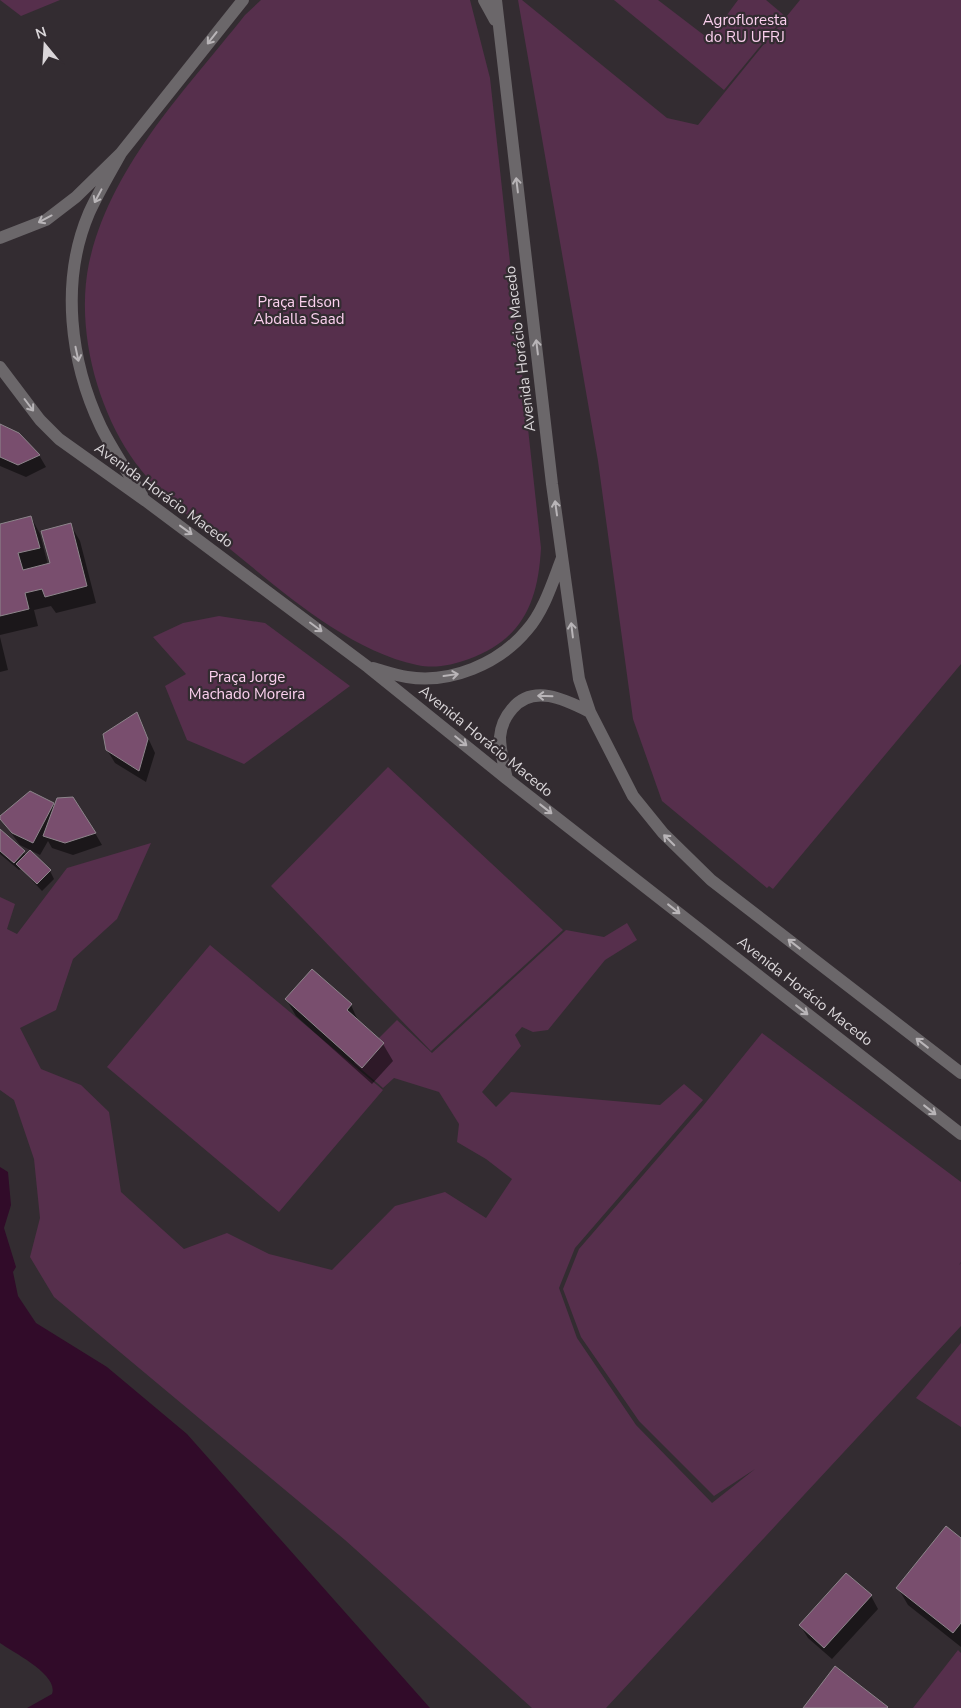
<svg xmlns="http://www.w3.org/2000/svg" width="961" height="1708" font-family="'Nunito Sans',sans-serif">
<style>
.green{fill:#562f4c}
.water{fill:#310b29}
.shadow{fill:#0007}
.building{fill:#794e6e;stroke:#8d858b}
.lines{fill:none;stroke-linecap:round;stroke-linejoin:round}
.minor{stroke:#6b676a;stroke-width:12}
.oneway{stroke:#b9b5b8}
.labels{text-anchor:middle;stroke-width:4.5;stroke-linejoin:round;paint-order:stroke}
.park-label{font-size:15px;fill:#fcd1ef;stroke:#332c31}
.street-label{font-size:15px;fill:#dad6d9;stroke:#332c31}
</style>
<rect width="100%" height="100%" fill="#332c31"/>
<path class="green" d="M 0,0 L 60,0 L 21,16 Z
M 261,0 L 470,0 L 490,78 L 541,548 C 538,602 523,639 469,659 C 452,665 435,669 417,665 C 348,650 283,592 230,549 C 195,521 155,493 130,455 C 95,402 76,326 89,263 C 111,165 185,91 245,15 Z
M 518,0 L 522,0 L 667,118 L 698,125 L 800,0 L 961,0 L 961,664 L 773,889 L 769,886 L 767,888 L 662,801 L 633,719 L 598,461 Z
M 614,0 L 658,0 L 709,39 L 738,0 L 766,0 L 785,16 L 724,90 Z
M 219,616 L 265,623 L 350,686 L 244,764 L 187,740 L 165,686 L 186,674 L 153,637 L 183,623 Z
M 388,767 L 563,930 L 431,1051 L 271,886 Z
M 151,843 L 117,919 L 73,959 L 56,1010 L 20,1028 L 41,1069 L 81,1085 L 109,1112 L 121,1192 L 184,1249 L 227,1233 L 269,1254 L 332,1270 L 395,1206 L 445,1192 L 486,1218 L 512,1179 L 486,1159 L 457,1142 L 459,1124 L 439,1092 L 394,1078 L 383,1088 L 354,1063 L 397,1020 L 432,1053 L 566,930 L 604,937 L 627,923 L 637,940 L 605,960 L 548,1030 L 533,1032 L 522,1027 L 515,1035 L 521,1046 L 482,1092 L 496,1107 L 511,1092 L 660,1105 L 684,1084 L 703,1100 L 575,1248 L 559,1288 L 577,1338 L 636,1425 L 712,1503 L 755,1469 L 714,1496 L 639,1421 L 581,1337 L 563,1289 L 579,1249 L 703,1106 L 762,1033 L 961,1182 L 961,1262 L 959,1265 L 961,1263 L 961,1326 L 606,1708 L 532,1708 L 345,1540 L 54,1297 L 30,1257 L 40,1218 L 34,1159 L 14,1100 L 0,1090 L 0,897 L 15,904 L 7,929 L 17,934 L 67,868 Z
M 210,945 L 383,1090 L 279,1212 L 107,1067 Z
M 961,1343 L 961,1427 L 916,1398 Z
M 958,1650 L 961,1653 L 961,1708 L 913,1708 Z"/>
<path class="water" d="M 0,1167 L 8,1172 L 11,1205 L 4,1228 L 16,1267 L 13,1272 L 18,1296 L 36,1323 L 107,1367 L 187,1434 L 430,1708 L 27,1708 L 52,1694 C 59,1675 14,1653 0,1643 Z"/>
<path class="shadow" d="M 0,426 L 39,455 L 46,467 L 26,477 L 0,466 Z
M 31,517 L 40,534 L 48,565 L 51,564 L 70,524 L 80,541 L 96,603 L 56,613 L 51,606 L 34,610 L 38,626 L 0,635 L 0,525 Z
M 0,637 L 8,670 L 0,672 Z
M 137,714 L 155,753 L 146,782 L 115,763 L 107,750 Z
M 53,804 L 95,833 L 102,845 L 73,855 L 52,848 L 48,841 L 40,855 L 20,845 L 0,818 Z
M 0,831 L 26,855 L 50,871 L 54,879 L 42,891 L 21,869 L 19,870 L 0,854 Z
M 286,999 L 351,1005 L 359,1023 L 383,1044 L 393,1061 L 372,1084 L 296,1016 Z
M 961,1539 L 961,1647 L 908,1605 L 898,1588 Z
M 871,1596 L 878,1609 L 832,1659 L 808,1638 L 800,1625 Z"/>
<path class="building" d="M 0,424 L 19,433 L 40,455 L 18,465 L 0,457 Z
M 31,516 L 40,548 L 18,553 L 23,570 L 50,563 L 41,531 L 71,523 L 87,586 L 45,597 L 42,589 L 25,593 L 29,609 L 0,616 L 0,524 Z
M 137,712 L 148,739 L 139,771 L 106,750 L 103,734 Z
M 30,791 L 54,803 L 33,843 L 12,833 L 0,819 L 0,816 Z
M 73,797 L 96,833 L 65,843 L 43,836 L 57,798 Z
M 0,829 L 25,851 L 14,863 L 0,851 Z
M 30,850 L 51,870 L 37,884 L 16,864 Z
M 312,969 L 352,1004 L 347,1010 L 384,1043 L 362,1068 L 285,999 Z
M 946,1526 L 961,1538 L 961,1623 L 953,1633 L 896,1588 Z
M 846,1573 L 872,1595 L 824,1648 L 799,1625 Z
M 835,1666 L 888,1707 L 887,1708 L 803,1708 Z"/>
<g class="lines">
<path class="minor" d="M 484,0 L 495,20
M 496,0 L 552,484 L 579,679 L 590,712 L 633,796 L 663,833 L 711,880 L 961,1073
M 121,153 C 110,173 98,193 89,213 C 60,281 70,362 101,427 C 113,451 128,473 142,495
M 0,238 L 46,220 L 76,197 L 121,153 L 243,0
M 0,367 L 40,420 L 59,439 L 146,501 L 368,667 L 507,779 L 961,1134
M 373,668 C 384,671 395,675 407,677 C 450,684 499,664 527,630 C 544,611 553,581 562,558
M 507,779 C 504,766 500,751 500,737 C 501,726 505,717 512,709 C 533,683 566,700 590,712"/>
</g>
<defs><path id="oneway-shaft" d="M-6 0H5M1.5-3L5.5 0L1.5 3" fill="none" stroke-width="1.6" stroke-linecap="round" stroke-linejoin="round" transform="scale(1.25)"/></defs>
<g class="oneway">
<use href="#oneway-shaft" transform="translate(212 38) rotate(128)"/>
<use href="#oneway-shaft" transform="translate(517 185) rotate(-97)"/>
<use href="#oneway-shaft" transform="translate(98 196) rotate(118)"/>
<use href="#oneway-shaft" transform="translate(45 219) rotate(152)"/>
<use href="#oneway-shaft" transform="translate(537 347) rotate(-97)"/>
<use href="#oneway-shaft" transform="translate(77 354) rotate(78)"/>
<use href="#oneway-shaft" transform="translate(29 405) rotate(53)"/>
<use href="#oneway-shaft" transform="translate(556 508) rotate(-98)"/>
<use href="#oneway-shaft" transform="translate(186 530) rotate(36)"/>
<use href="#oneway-shaft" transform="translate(316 627) rotate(37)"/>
<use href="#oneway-shaft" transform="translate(572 630) rotate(-97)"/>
<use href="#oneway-shaft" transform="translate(451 675) rotate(-8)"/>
<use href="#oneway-shaft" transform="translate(545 696) rotate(-178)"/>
<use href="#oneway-shaft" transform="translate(461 741) rotate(39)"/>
<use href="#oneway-shaft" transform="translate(546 809) rotate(38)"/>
<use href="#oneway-shaft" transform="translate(669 840) rotate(-135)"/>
<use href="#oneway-shaft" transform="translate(674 909) rotate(38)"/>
<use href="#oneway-shaft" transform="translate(794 944) rotate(-142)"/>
<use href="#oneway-shaft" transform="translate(802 1010) rotate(38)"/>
<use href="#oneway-shaft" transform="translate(922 1043) rotate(-142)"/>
<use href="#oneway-shaft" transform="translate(930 1110) rotate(38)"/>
</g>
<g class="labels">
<g class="park-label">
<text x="745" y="25">Agrofloresta<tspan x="745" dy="17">do RU UFRJ</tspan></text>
<text x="299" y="307">Praça Edson<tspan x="299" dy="17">Abdalla Saad</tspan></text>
<text x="247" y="682">Praça Jorge<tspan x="247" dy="17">Machado Moreira</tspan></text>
</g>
<g class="street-label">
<text transform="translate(520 349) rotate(-97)" y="5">Avenida Horácio Macedo</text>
<text transform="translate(164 495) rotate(36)" y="5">Avenida Horácio Macedo</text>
<text transform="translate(486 741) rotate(39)" y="5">Avenida Horácio Macedo</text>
<text transform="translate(805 991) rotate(38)" y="5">Avenida Horácio Macedo</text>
</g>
</g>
<g transform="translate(45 45) rotate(342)" stroke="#332c31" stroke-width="4" paint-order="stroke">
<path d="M0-4L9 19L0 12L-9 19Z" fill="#dad6d9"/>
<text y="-8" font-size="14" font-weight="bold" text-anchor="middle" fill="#dad6d9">N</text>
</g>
</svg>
